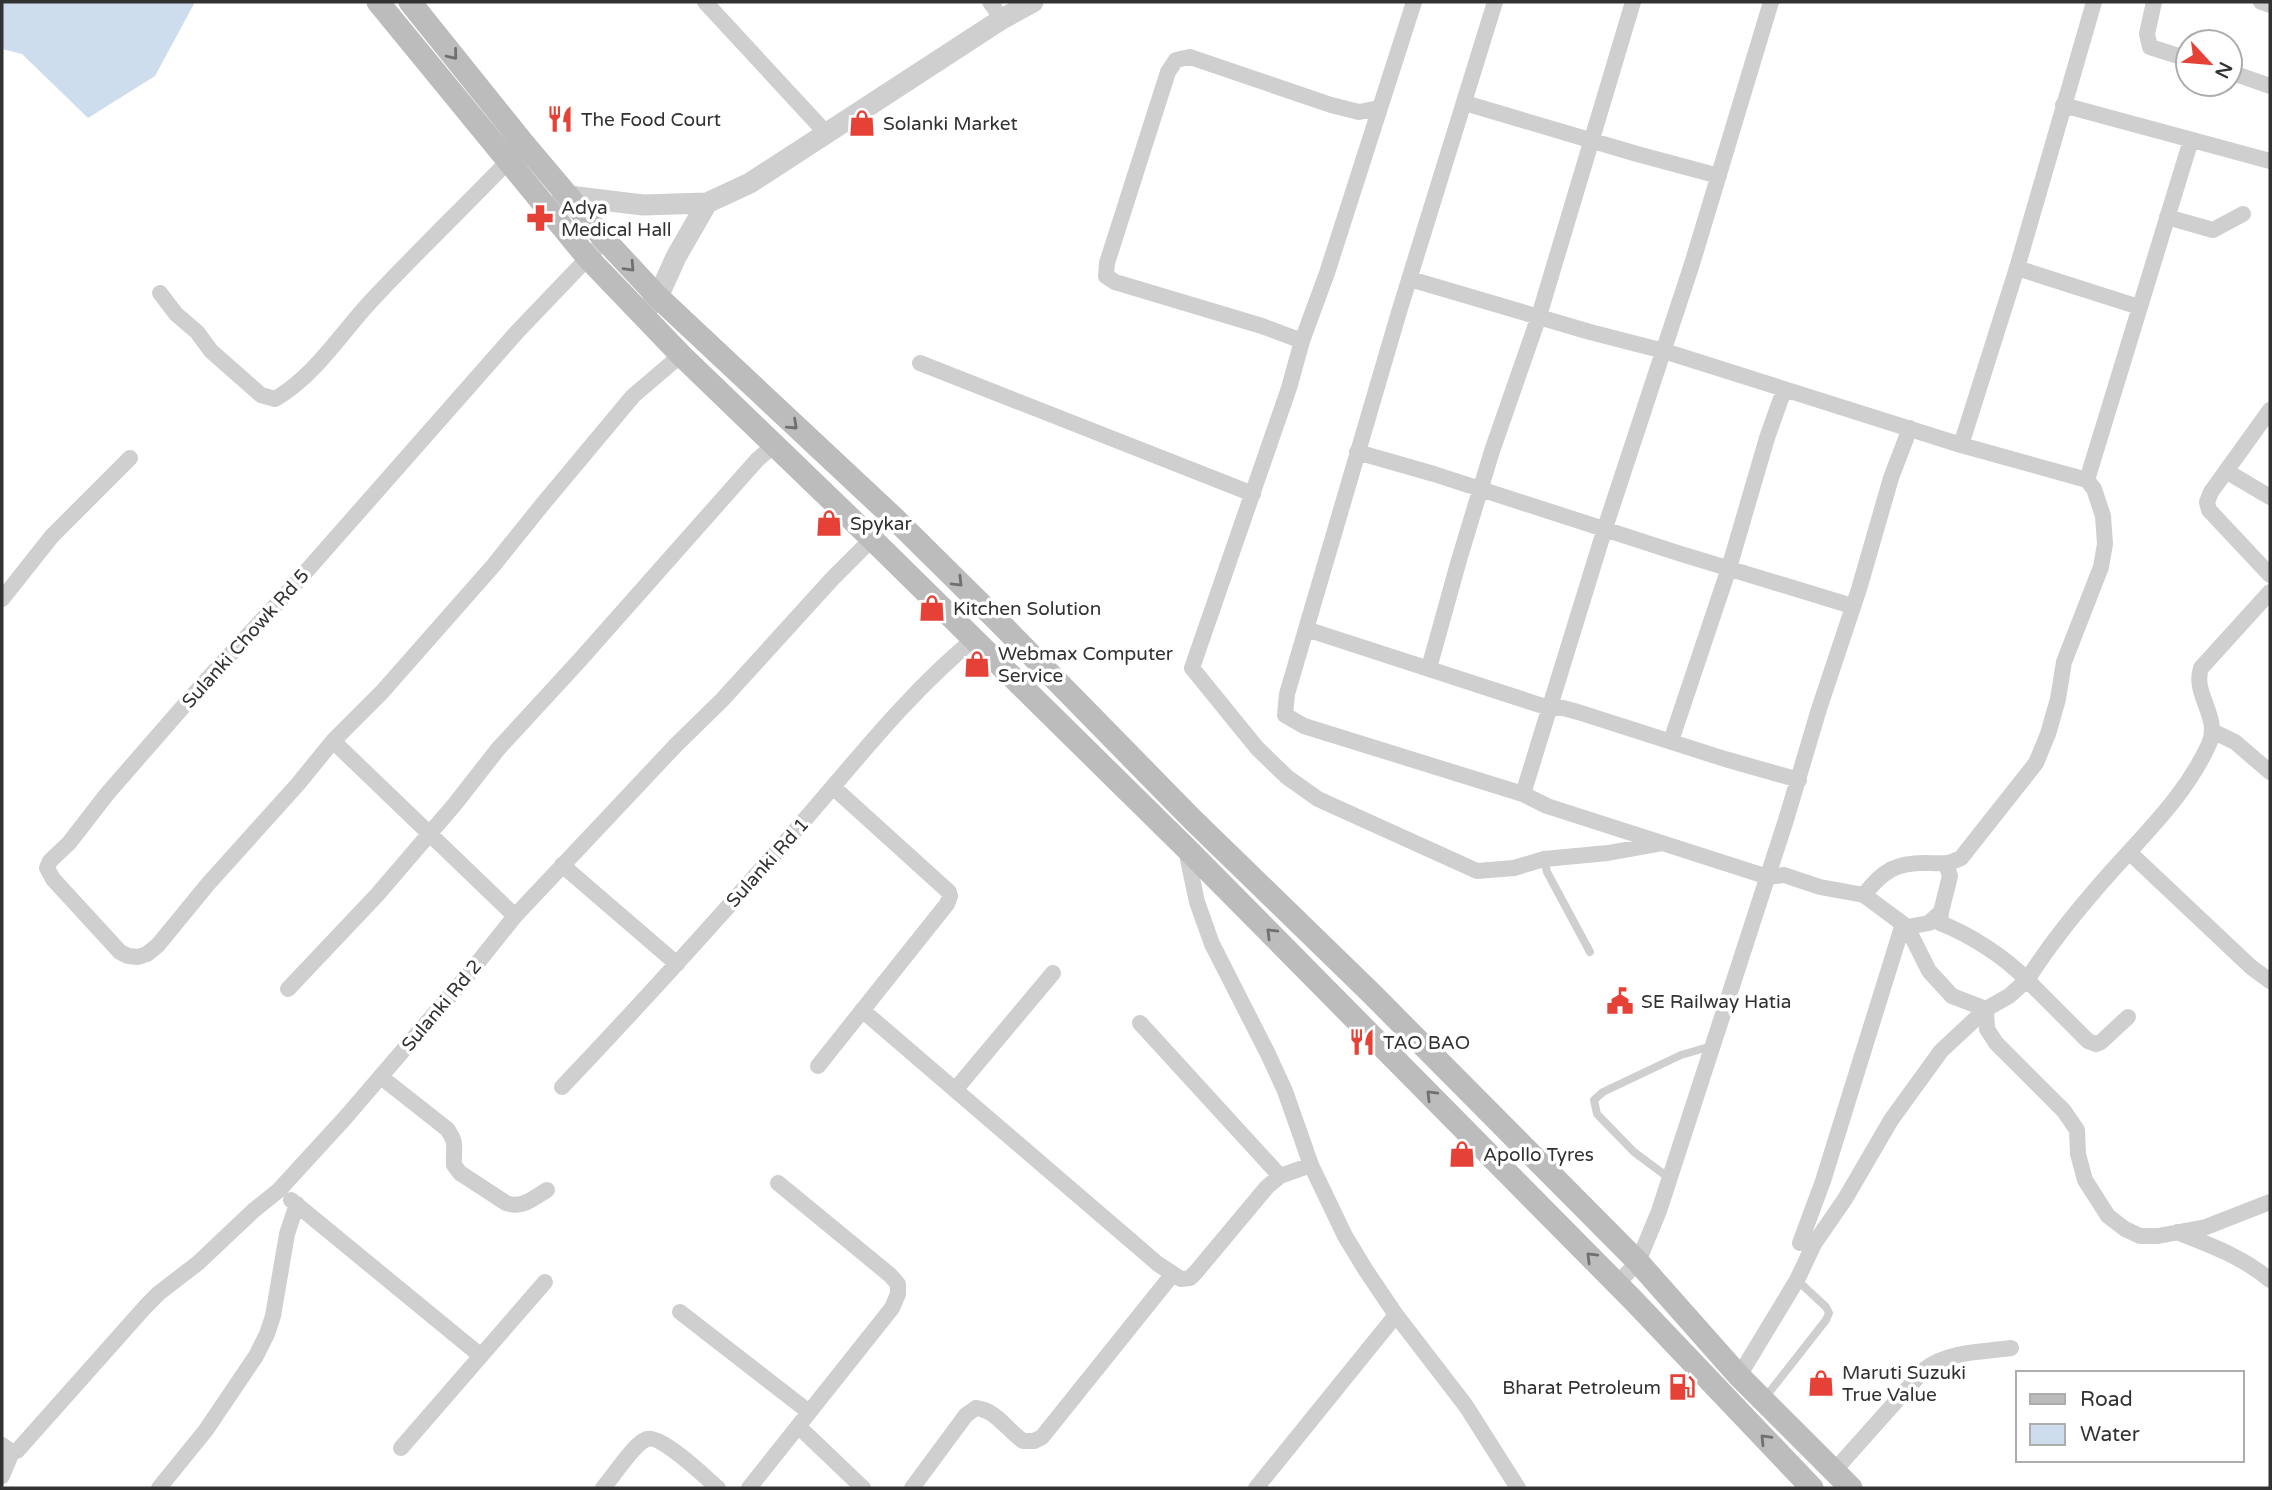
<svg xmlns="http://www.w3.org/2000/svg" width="2272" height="1490" font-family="'Varela Round',sans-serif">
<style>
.water{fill:#cedded}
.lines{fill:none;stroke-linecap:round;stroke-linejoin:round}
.service{stroke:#cfcfcf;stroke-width:8}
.minor{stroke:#cfcfcf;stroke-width:16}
.tertiary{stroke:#cfcfcf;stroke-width:21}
.secondary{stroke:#bcbcbc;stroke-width:23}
.oneway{stroke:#707070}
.labels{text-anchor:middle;stroke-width:7;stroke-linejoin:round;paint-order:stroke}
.poi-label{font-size:19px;fill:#323232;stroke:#fff;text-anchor:start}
.street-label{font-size:19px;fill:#323232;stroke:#fff}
</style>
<rect width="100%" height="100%" fill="#fff"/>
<path class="water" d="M 2,2 L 195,2 L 155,76 L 88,118 L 22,54 L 2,49 Z"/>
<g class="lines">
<path class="service" d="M 1544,859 L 1547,872 L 1590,952
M 1669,1178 L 1634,1152 L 1597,1114 L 1594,1100 L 1603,1092 L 1681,1055 L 1712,1046
M 1764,1399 L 1826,1320 L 1829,1313 L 1826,1307 L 1797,1280"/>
<path class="minor" d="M 705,2 L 827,134
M 990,2 L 1002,19
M 1414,2 L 1327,273 L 1302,341 L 1289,388 L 1192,668 L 1257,748 L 1287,777 L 1318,799 L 1477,871 L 1514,868 L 1544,859 L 1608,853 L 1658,844
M 1495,2 L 1399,312 L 1287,694 L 1285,715 L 1304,726 L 1523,794 L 1547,806 L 1768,877 L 1784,875 L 1820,887 L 1864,895 L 1903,924 L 1823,1181 L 1800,1243
M 2154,2 L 2147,34 L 2150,47 L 2188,59
M 2261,2 L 2270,5
M 2230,72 L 2270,86
M 1465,103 L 1637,154 L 1719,176
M 2063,105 L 2270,161
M 2167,217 L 2213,230 L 2243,214
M 605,240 L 517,332 L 288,592 L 202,685 L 107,794 L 69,843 L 50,861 L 47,868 L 53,879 L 120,952 L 128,956 L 138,957 L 147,954 L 158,945 L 208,884 L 298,784 L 333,741 L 382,692 L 493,566 L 542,505 L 633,396 L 681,355
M 2017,268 L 2139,307
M 1410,279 L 1590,332 L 1664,351 L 1961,445 L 2017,268 L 2094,2
M 160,293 L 176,314 L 197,332 L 211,351 L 261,395 L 275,399 C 315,376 341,333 372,300 C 418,251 467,204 514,155
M 1302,341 L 1262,326 L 1115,282 L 1106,276 L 1107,263 L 1168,72 L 1176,60 L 1190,57 L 1331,105 L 1359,112 L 1379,108
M 920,363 L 1253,494
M 2270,410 L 2211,492 L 2207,502 L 2209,510 L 2270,575
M 1357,452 L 1434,474 L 1678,553 L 1852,606
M 2226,471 L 2270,497
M 2087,480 L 2191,140
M 2,599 L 52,536 L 130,458
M 1306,629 L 1549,708 L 1563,708 L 1578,712 L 1725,759 L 1799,780
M 1429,668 L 1459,560 L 1492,451 L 1539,316 L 1633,2
M 2212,731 L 2235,742 L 2270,772
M 333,741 L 515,916
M 1671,741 L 1729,568 L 1767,438 L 1784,390
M 1523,794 L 1605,528 L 1692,264 L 1771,2
M 1186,850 L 1197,902 L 1212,944 L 1268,1054 L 1285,1091 L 1311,1165 L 1345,1236 L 1365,1269 L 1396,1315 L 1466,1406 L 1518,1488
M 2129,852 L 2251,967 L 2270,981
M 562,865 L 677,964
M 1864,895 C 1883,870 1897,862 1929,863 C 1945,863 1946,865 1961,858 L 2036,763 L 2048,734 L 2058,699 L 2064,662 L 2101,567 L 2105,544 L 2103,516 L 2094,489 L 2087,480 L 1961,445
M 1941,912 L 1940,923 C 1969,934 2005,957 2027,980 L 2009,996 L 1986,1009 L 1987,1029 L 1996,1043 L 2064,1111 L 2077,1130 L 2078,1154 L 2085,1180 L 2108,1216 L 2125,1229 L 2140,1236 L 2158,1236 L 2206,1227 L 2270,1202
M 288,989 L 377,895 L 455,804 L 498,749 L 579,661 L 757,460 L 773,446
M 862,1010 L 1158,1264 L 1181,1279 L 1190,1278 L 1196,1272 L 1267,1187 L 1280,1176 L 1311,1165
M 2128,1017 L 2101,1042 L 2096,1044 L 2088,1041 L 2027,980 C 2056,934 2093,891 2130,851 C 2160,818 2190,786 2209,744 C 2221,717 2192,694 2201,668 L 2270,592
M 1140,1023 L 1280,1176
M 818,1066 L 947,904 L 950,896 L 949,892 L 833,787
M 381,1077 L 447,1129 C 458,1144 453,1148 454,1165 L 460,1173 L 506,1203 C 522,1209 533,1198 547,1190
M 562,1087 C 641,1004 718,919 794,832 C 852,766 906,695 974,639
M 955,1090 L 1053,973
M 291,1200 L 481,1356
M 2177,1232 C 2210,1245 2243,1257 2270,1280
M 1617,1284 L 1638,1262 L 1659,1211 L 1786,820 L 1819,709 L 1859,589 L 1891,478 L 1910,428
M 680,1312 L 809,1412
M 1739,1376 L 1797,1280 L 1814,1244 L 1845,1199 L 1891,1120 L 1941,1051 L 1986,1009 L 1952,996 L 1929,971 L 1907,927 L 1929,923 L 1941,912 L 1950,876 L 1946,864
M 798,1426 L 863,1488
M 2,1445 L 12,1452 L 17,1451 L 146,1306 L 159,1293 L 198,1263 L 253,1211 L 279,1190 L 345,1118 L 467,976 L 515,916 L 676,745 L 722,700 L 832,579 L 872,539
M 401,1448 L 545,1282
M 1834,1471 L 1925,1369 C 1948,1351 1983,1352 2011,1348
M 2,1476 L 12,1452
M 159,1488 L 206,1430 L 256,1356 L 267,1334 L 273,1316 L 287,1234 L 297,1204
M 603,1488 C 613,1477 634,1443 647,1439 C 662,1435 706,1478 718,1488
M 749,1488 L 892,1308 L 898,1294 L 898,1284 L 890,1275 L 778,1183
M 912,1488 L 966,1415 L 976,1408 C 996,1410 1007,1430 1023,1441 L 1034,1441 L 1042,1437 L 1172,1275
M 1256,1488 L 1396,1315"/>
<path class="tertiary" d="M 559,203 L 569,196 L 643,205 L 707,203 L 750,183 L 1002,19 L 1033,2
M 641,314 L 658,297 L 676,257 L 707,203"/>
<path class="secondary" d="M 378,2 L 587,257 L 681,355 L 872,539 L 1186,848 L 1633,1300 L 1812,1488
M 410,2 L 524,144 L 605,240 L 658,297 L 894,518 L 997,620 L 1192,819 L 1371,993 L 1638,1262 L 1739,1376 L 1851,1488"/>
</g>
<defs><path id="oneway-chevron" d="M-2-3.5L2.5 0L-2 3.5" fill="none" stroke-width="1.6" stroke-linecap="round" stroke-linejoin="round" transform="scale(1.75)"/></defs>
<g class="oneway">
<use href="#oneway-chevron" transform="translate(453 55) rotate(51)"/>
<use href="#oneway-chevron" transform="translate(630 267) rotate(47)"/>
<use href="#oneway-chevron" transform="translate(793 425) rotate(43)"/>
<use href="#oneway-chevron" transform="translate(958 582) rotate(45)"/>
<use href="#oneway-chevron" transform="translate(1271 933) rotate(-135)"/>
<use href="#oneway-chevron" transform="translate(1431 1095) rotate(-135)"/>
<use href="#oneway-chevron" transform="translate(1591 1257) rotate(-135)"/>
<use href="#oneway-chevron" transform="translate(1765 1439) rotate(-134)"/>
</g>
<defs>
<symbol id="restaurant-bare" viewBox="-9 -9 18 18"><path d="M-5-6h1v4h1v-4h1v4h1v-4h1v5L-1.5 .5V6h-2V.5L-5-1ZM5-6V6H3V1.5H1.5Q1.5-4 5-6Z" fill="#e64137" stroke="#fff" stroke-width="2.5" paint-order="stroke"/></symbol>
<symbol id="shop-bare" viewBox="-9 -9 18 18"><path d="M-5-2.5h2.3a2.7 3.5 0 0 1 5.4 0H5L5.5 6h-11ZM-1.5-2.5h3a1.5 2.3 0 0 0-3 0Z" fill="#e64137" stroke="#fff" stroke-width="2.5" paint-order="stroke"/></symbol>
<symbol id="pharmacy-bare" viewBox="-9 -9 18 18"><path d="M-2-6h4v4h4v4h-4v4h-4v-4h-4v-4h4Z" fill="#e64137" stroke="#fff" stroke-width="2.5" paint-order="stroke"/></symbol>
<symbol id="civic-bare" viewBox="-9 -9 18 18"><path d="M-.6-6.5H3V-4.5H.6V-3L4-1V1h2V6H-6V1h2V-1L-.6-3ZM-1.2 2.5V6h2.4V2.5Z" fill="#e64137" stroke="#fff" stroke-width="2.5" paint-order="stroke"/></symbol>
<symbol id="fuel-bare" viewBox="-9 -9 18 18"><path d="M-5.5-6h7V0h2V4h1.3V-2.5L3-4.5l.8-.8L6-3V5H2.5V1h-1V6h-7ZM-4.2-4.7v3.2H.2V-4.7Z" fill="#e64137" stroke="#fff" stroke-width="2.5" paint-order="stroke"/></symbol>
</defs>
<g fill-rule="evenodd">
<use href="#restaurant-bare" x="541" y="100" width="38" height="38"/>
<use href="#shop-bare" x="843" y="104" width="38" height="38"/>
<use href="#pharmacy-bare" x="521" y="199" width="38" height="38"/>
<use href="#shop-bare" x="810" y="504" width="38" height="38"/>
<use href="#shop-bare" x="913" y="589" width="38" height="38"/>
<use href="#shop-bare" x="958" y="645" width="38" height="38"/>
<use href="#civic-bare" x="1601" y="982" width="38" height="38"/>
<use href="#restaurant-bare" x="1343" y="1023" width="38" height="38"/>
<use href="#shop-bare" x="1443" y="1135" width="38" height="38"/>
<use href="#shop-bare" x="1802" y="1364" width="38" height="38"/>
<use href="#fuel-bare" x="1663" y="1368" width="38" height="38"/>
</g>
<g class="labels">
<g class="poi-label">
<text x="581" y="126">The Food Court</text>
<text x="883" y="130">Solanki Market</text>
<text x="561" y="214">Adya<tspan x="561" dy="22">Medical Hall</tspan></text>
<text x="850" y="530">Spykar</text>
<text x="953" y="615">Kitchen Solution</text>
<text x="998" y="660">Webmax Computer<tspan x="998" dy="22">Service</tspan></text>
<text x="1641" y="1008">SE Railway Hatia</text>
<text x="1383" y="1049">TAO BAO</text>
<text x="1483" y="1161">Apollo Tyres</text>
<text x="1842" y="1379">Maruti Suzuki<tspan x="1842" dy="22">True Value</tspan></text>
<text x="1661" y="1394" text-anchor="end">Bharat Petroleum</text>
</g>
<g class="street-label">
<text transform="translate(245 638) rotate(-48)" y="7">Sulanki Chowk Rd 5</text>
<text transform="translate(767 862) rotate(-48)" y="7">Sulanki Rd 1</text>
<text transform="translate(441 1005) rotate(-50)" y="7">Sulanki Rd 2</text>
</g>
</g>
<rect width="2272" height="1490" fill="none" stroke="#323232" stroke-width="7"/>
<rect x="2016" y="1371" width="228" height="91" fill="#ffffff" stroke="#adadad" stroke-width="2"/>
<rect x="2030" y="1394" width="35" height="10" fill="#bcbcbc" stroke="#adadad" stroke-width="2"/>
<text x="2080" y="1406" font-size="21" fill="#323232">Road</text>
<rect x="2030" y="1424" width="35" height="21" fill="#cedded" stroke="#adadad" stroke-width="2"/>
<text x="2080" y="1441" font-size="21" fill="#323232">Water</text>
<g transform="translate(2209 63) rotate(116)"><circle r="33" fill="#ffffff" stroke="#adadad" stroke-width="2"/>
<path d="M0-5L12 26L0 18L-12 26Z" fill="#e64137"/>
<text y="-10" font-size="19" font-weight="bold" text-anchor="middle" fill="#323232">N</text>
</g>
</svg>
